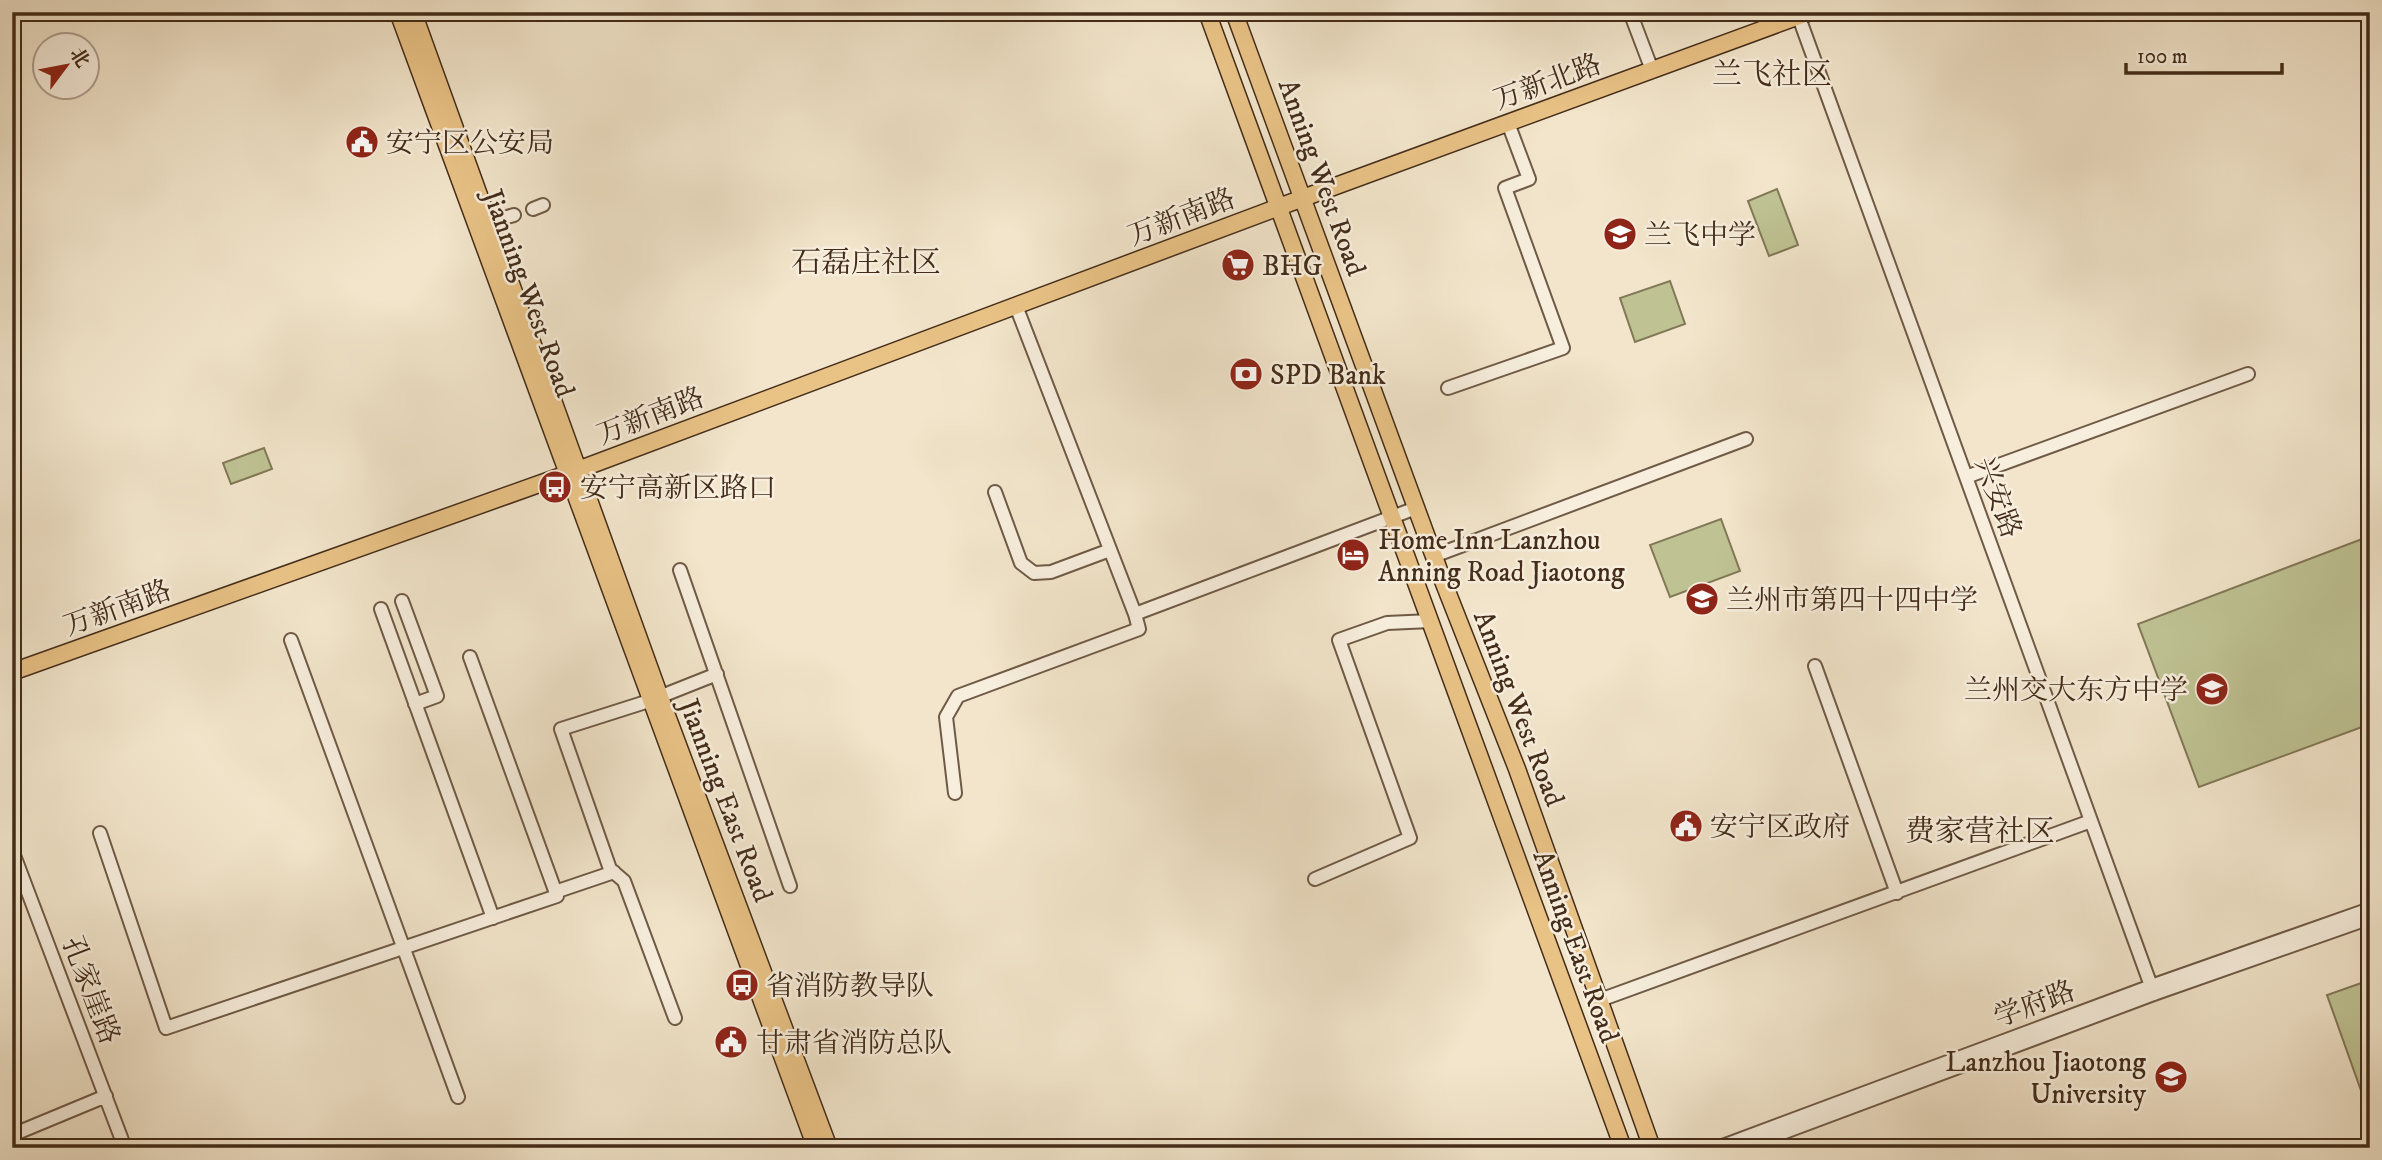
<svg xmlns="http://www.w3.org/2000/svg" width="2382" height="1160" font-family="'IM FELL DW Pica','Noto Serif SC',serif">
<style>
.garden{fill:#bfc394;stroke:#817856;stroke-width:2}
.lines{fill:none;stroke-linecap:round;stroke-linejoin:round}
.minor-casing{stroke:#6f5a46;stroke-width:16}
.major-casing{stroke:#432c19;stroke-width:19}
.minor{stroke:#f7eedd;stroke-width:12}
.major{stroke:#e9c286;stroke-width:16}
.labels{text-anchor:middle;stroke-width:5;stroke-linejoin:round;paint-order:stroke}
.street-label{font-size:28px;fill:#432c19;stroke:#f7eedd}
.poi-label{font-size:28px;fill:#432c19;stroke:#f7eedd;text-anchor:start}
.neighbourhood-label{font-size:30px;fill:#432c19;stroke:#f7eedd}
</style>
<rect width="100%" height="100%" fill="#f2e5cb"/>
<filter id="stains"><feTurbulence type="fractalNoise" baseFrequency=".00286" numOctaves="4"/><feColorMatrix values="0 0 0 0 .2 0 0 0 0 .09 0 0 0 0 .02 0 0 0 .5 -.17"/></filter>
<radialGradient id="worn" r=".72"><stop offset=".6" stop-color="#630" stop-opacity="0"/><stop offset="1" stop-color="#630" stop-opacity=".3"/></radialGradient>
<path class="garden" d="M 1777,189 L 1798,245 L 1769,256 L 1748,201 Z
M 1670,281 L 1685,324 L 1635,342 L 1620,298 Z
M 264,448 L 272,469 L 231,484 L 223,463 Z
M 1721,519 L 1740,571 L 1670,597 L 1650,545 Z
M 2370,536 L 2370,724 L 2199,787 L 2138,624 Z
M 2370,980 L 2370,1097 L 2364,1099 L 2327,995 Z"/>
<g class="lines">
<defs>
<path id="minor" d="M 1630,12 L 1652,70
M 1797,12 L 2154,994
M 12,21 L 13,12
M 533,209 L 543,205
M 490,222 L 514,215
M 1016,306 L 1135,614 L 1416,508
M 1448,388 L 1563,348 L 1505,188 L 1529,179 L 1508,123
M 1966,477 L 2248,374
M 995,492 L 1021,563 L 1034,573 L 1051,572 L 1110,550
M 1434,556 L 1746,439
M 680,570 L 790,886
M 402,601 L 437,696 L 415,704
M 381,609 L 493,918
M 291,640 L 458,1097
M 1815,666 L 1897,893
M 955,793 L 946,717 L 958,696 L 1139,629 L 1135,614
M 100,833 L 166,1028 L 557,896 L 470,657
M 12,850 L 125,1148
M 1315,879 L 1410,838 L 1339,640 L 1387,623 L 1431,621
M 555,892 L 614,872
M 1600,1000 L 2091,821
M 675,1018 L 624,881 L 610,869 L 561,729 L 649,701 L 717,674
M 12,1135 L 106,1096
M 1717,1148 L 2151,986 L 2370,909
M 1742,1148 L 2154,994 L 2370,918"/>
<path id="major" d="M 398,12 L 816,1148
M 413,12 L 660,697 L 829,1148
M 1207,12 L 1623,1148
M 1234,12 L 1443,581 L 1517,769 L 1652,1148
M 12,672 L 567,474 L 1303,198 L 1810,12"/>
</defs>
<use href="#minor" class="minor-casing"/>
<use href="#major" class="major-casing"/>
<use href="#minor" class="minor"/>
<use href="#major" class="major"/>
</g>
<defs>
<symbol id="civic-disc" viewBox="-11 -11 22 22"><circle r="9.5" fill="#8f2418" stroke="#f7eedd"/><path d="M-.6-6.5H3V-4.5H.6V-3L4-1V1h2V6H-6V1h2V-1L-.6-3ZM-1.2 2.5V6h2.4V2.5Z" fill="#fff"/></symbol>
<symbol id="school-disc" viewBox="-11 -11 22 22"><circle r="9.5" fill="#8f2418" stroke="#f7eedd"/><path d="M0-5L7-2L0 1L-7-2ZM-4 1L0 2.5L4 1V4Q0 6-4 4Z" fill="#fff"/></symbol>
<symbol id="supermarket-disc" viewBox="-11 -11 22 22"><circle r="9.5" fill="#8f2418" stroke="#f7eedd"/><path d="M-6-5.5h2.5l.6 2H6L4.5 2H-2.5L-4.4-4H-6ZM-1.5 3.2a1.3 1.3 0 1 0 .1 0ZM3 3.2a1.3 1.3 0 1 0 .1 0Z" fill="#fff"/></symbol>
<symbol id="bank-disc" viewBox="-11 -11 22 22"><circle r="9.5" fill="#8f2418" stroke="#f7eedd"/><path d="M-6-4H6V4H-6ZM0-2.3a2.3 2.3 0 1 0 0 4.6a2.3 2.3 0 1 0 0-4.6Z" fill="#fff"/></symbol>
<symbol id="bus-disc" viewBox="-11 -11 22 22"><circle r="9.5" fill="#8f2418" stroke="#f7eedd"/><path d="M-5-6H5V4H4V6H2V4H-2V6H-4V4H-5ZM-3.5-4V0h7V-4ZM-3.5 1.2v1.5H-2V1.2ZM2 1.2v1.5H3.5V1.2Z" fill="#fff"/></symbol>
<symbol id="hotel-disc" viewBox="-11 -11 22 22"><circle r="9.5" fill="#8f2418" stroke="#f7eedd"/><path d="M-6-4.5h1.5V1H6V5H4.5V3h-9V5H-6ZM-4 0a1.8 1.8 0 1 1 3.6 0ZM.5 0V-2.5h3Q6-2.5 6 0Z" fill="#fff"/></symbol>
<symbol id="university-disc" viewBox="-11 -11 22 22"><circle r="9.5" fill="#8f2418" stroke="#f7eedd"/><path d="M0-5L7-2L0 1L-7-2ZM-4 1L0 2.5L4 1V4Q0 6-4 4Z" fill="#fff"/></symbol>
</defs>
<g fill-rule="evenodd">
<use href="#civic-disc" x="343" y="123" width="38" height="38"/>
<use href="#school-disc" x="1601" y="215" width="38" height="38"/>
<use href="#supermarket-disc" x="1219" y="246" width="38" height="38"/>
<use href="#bank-disc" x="1227" y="355" width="38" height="38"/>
<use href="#bus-disc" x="536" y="468" width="38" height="38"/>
<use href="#hotel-disc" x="1334" y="536" width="38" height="38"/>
<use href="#school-disc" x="1683" y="580" width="38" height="38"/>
<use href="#school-disc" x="2193" y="670" width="38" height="38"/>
<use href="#civic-disc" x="1667" y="807" width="38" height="38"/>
<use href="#bus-disc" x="723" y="966" width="38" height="38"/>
<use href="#civic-disc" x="712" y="1023" width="38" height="38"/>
<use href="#university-disc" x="2152" y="1058" width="38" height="38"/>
</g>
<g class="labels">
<g class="street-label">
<text transform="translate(1547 81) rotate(-20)" y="10">万新北路</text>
<text transform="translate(1323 177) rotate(70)" y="10">Anning West Road</text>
<text transform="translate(1181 216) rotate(-21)" y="10">万新南路</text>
<text transform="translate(530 293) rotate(70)" y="10">Jianning West Road</text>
<text transform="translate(650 415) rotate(-21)" y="10">万新南路</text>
<text transform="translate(1999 497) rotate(70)" y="10">兴安路</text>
<text transform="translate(117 607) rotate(-20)" y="10">万新南路</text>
<text transform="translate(1520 708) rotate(69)" y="10">Anning West Road</text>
<text transform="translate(727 800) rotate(69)" y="10">Jianning East Road</text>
<text transform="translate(1577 946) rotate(70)" y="10">Anning East Road</text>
<text transform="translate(92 990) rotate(69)" y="10">孔家崖路</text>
<text transform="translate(2034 1003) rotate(-20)" y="10">学府路</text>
</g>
<g class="poi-label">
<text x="386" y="152">安宁区公安局</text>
<text x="1644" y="244">兰飞中学</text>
<text x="1262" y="275">BHG</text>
<text x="1270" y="384">SPD Bank</text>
<text x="580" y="497">安宁高新区路口</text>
<text x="1378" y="549">Home Inn Lanzhou<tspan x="1378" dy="32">Anning Road Jiaotong</tspan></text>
<text x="1726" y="609">兰州市第四十四中学</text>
<text x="2188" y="699" text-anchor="end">兰州交大东方中学</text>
<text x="1710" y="836">安宁区政府</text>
<text x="766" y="995">省消防教导队</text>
<text x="756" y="1052">甘肃省消防总队</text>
<text x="2146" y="1071" text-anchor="end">Lanzhou Jiaotong<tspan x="2146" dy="32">University</tspan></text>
</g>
<g class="neighbourhood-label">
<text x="1772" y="84">兰飞社区</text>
<text x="866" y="272">石磊庄社区</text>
<text x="1980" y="841">费家营社区</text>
</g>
</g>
<rect width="2382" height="1160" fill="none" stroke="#f2e5cb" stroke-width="42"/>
<rect x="14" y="14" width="2354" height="1132" fill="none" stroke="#432c19" stroke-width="3.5"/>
<rect x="21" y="21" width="2340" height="1118" fill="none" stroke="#432c19" stroke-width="2"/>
<g transform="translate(66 66) rotate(58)"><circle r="33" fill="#f7eedd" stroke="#afa08f" stroke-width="2"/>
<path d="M0-5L12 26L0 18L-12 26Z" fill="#8f2418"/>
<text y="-10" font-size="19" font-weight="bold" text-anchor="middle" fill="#432c19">北</text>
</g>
<path d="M2126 63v10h156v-10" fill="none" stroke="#432c19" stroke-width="3.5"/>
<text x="2137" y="63" font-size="21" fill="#432c19" stroke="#f7eedd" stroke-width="5" paint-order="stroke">100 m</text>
<rect width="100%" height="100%" filter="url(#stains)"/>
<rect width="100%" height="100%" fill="url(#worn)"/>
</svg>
